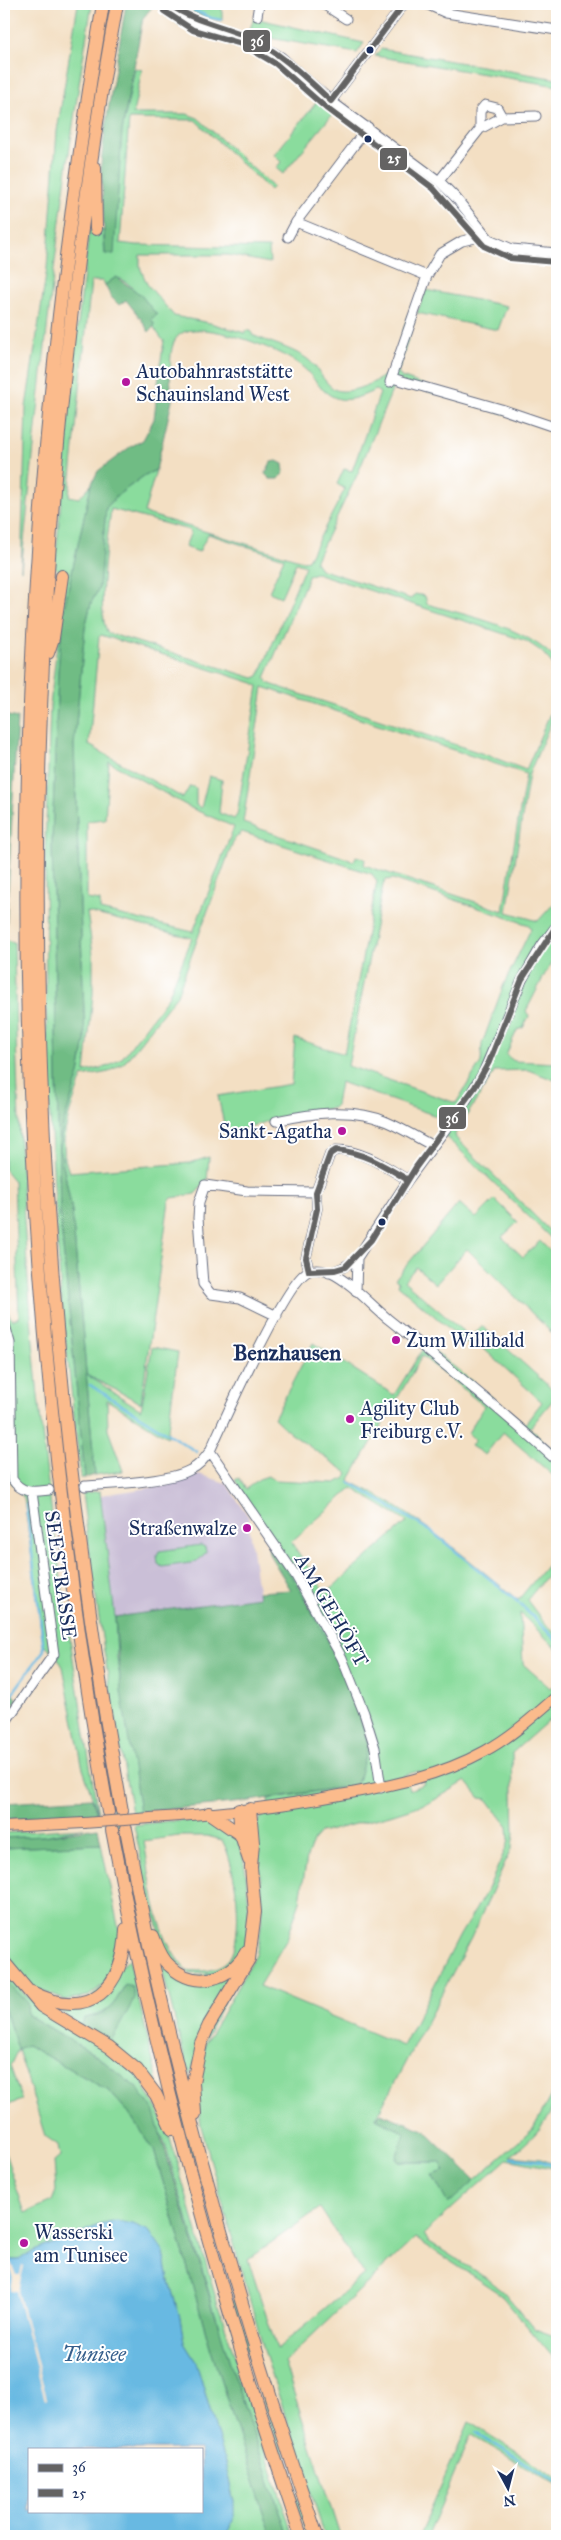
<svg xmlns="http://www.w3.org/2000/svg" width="561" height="2540" font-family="'IM FELL Great Primer',serif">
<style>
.industrial{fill:#cabfd7}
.green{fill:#8adc9d;stroke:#52867e;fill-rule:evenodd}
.forest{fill:#6fbc84;stroke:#457671}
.water{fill:#67b9e2;stroke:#4174a0;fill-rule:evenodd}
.pier{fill:#f3dfc3}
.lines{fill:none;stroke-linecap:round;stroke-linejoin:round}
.stream{stroke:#67b9e2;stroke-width:2.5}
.minor-casing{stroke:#676d81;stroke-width:11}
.major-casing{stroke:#676d81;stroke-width:12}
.highway-casing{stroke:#676d81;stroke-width:14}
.minor{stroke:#fff;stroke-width:9}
.major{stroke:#fbbb8c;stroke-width:10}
.highway{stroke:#fbbb8c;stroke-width:12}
.major-bridge-casing{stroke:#676d81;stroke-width:12;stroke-linecap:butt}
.major-bridge{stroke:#fbbb8c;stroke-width:10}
.bus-1-casing{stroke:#fff;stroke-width:10}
.bus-2-casing{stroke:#fff;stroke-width:10}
.bus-1{stroke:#646363;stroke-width:6}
.bus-2{stroke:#646363;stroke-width:6}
.bus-dot{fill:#1b2f5e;stroke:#fff;stroke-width:2}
.poi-dot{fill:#b5179e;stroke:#fff;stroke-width:2}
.labels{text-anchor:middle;stroke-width:4;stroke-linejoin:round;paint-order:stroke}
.poi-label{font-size:20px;fill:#1b2f5e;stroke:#fff;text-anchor:start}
.street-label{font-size:20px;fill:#1b2f5e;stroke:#fff}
.water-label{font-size:21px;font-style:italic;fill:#365f8c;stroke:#fff}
.quarter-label{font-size:22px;font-weight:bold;fill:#1b2f5e;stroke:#fff}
.line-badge{stroke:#fff;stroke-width:2}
.badge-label{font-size:14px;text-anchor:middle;font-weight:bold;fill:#fff}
</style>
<rect width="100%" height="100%" fill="#fff"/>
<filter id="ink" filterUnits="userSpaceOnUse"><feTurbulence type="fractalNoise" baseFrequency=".02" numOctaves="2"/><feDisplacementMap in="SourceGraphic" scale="10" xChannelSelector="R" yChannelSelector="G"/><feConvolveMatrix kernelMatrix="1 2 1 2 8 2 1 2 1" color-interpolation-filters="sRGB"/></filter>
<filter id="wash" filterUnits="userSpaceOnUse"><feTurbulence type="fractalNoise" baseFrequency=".0096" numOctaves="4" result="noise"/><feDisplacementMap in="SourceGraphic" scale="20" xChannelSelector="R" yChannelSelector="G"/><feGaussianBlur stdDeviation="1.12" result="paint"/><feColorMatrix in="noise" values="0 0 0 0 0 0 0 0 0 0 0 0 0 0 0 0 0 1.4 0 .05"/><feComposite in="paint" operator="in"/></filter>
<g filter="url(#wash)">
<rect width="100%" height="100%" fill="#f3dfc3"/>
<path class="industrial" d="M 199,1474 L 226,1483 L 250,1519 L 249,1529 L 259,1597 L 115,1617 L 101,1495 L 169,1485 L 169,1483 Z"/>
<path class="green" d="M 78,4 L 92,4 C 60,191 41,380 21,570 L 26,407 L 47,268 L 57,131 Z
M 181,4 L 222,4 L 222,21 C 207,19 192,14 181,4 Z
M 171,11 L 194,27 L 259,47 L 293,73 L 288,76 L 263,56 L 181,26 L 162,12 Z
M 254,18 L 364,43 L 357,53 L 258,36 L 250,29 Z
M 381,49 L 557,79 L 557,86 L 375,56 Z
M 135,68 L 142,70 L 133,114 L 187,114 L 198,118 L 273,187 L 270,190 L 195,120 L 129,119 L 120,243 L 136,245 L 269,248 L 270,263 L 228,255 L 140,255 L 140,267 L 147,284 L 174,316 L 210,323 L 245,333 L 246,330 L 252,332 L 252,335 C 269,342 291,348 306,358 C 318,366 322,381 334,389 C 347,397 383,380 391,370 L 408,315 L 415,317 L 398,372 L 401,377 L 530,421 L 401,384 L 393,388 L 358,473 L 315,562 L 320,569 L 411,599 L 415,594 L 425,596 L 427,604 C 468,616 528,627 557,661 L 557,669 L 541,651 L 526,641 L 316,573 L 309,575 L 265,678 L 268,683 L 273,685 L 487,755 L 526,770 L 557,697 L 557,708 L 529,774 L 507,912 L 538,921 L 557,900 L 557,955 L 545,974 L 526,1011 L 529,1016 L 523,1028 L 517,1030 L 506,1055 L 514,1061 L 557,1063 L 557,1081 L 528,1070 L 495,1071 L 455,1134 L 456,1138 L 557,1238 L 557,1244 L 439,1130 L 445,1119 L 340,1082 L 336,1105 L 333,1108 L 291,1114 L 226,1134 L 218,1096 L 291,1084 L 295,1038 L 344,1054 L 377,881 L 372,874 L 242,832 L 234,839 L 177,995 L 125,1062 L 109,1072 L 82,1077 C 71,1109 56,1140 69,1172 L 190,1163 L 209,1157 L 207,1181 L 195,1194 L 172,1198 L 169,1201 L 141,1403 L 87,1375 L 141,1410 L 152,1347 L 178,1352 L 167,1437 L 107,1400 L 108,1430 L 123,1471 L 95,1475 L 72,1211 L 60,1148 L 63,1125 L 79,1074 L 85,1040 L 74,746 L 85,628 L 91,603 L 99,588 L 106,508 L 118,495 L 145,475 L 156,470 L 144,513 L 303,561 L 308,560 L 345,489 L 337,484 L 344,469 L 352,471 L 380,393 L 376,390 C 364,395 349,403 336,398 C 319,392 314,375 300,365 C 281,350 199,317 179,335 C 169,344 171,362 170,375 L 160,366 L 164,341 C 145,322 146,288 116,277 L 105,285 L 103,281 L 91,281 L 69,496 L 79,498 L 91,485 L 63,613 L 58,671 L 52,844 L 60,1215 L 85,1478 L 81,1478 L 61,1299 L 50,1117 L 46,1003 L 45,856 L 50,706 L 65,577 L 55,567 L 73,366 L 89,231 L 103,230 L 105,254 L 122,131 ZM 111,509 L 189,530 L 191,532 L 185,547 L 199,552 L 208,534 L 284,558 L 269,592 L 281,597 L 296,563 L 305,566 L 259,676 L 254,678 L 108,633 C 95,613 108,535 111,509 ZM 101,635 L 253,683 L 258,686 L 237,815 L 234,819 L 219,813 L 222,780 L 209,776 L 201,808 L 196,805 L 196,788 L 190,786 L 183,798 L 89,745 L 99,637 ZM 263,687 L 526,774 L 503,911 L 364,865 L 365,859 L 356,856 L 354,861 L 243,823 ZM 109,762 L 191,808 L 234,827 L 193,932 L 100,910 L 100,901 L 87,899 L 87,821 L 105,819 ZM 393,879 L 529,925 L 531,929 L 504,984 L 482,1044 L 481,1062 L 456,1103 L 348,1066 L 383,885 L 386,880 ZM 87,912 L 192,938 L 168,997 L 123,1057 L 109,1066 L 85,1072 L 93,994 L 93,954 Z
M 320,98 L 336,110 L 283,174 L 276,168 L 281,162 L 274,155 Z
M 426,290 L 507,306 L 498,330 L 417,313 Z
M 6,940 L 14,942 C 16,1071 21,1201 32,1330 C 45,1492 72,1654 98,1814 L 83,1769 L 63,1667 L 56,1655 L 43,1645 L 24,1498 L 8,1478 L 4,1305 L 12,1320 L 19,1317 L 14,1181 L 4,1169 L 4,1079 L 6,1079 L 4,975 Z
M 495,1199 L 518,1222 L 502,1237 L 523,1257 L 540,1241 L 557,1258 L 557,1338 L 467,1249 L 436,1284 L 416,1267 L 404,1281 L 471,1338 L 482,1326 L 553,1390 L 557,1386 L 557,1395 L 530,1428 L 557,1453 L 557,1479 L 503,1432 L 485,1455 L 471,1446 L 475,1440 L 468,1433 L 484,1406 L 422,1356 L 349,1481 C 412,1510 465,1557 518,1600 L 557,1553 L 557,1564 L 527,1600 L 545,1624 L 557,1635 L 557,1649 L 520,1613 L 523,1664 L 550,1688 L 557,1682 L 557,1713 L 512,1753 L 514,1833 L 512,1847 L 471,1938 L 376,2118 L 405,2133 L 396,2158 L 399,2162 L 440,2162 L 445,2171 L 433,2175 L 448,2203 L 533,2129 L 557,2084 C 557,2116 534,2137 511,2156 L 541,2159 L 557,2165 L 557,2169 L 507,2159 L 424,2234 L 428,2241 L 489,2280 L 503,2291 L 535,2329 L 557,2337 L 557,2362 L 500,2294 L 415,2238 L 284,2362 L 340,2536 L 325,2536 L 265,2354 L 201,2126 L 197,2095 L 205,2045 L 256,1954 C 267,1916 259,1872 256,1833 C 257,1821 258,1816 270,1813 L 268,1799 L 357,1785 L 294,1579 L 268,1547 L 273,1543 L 235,1480 L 239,1478 L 246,1489 L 259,1479 L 268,1476 L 275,1480 L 336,1483 L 345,1478 L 348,1473 L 290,1433 L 274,1418 L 313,1343 L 394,1395 L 426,1344 L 525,1424 L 542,1402 L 472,1338 L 467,1344 L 398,1285 L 399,1282 L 395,1279 L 459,1203 L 476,1218 ZM 352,1488 L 407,1522 L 326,1593 L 291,1542 ZM 419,1771 L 424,1784 L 409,1790 L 404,1775 ZM 466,1781 L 480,1798 L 487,1799 L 508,1826 L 509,1841 L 488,1889 L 460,1935 L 403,2046 L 259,1986 L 287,1939 L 300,1901 L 307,1857 L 313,1841 L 320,1833 L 390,1815 L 431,1802 ZM 320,2208 L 364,2275 L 277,2349 L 248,2259 Z
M 100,1491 L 115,1617 L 117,1658 L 140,1812 L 132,1812 C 112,1706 95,1600 82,1493 Z
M 201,1545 L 205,1547 L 206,1552 L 197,1562 L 162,1567 L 158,1564 L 157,1555 L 159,1551 Z
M 98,1704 L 137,1914 L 195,2156 L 190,2158 L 122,1859 L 94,1705 Z
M 168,1821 C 187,1822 217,1817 232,1831 C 248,1846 253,1927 244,1947 C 240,1956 228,1965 222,1973 L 190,1974 L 165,1953 L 154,1911 L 150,1902 L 134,1825 ZM 179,1836 L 207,1836 L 222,1840 C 236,1864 245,1935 229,1959 C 220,1972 200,1972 187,1970 C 156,1942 151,1881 144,1841 Z
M 84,1828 L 43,1836 L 4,1838 L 4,1833 Z
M 101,1844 L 121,1940 L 112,1977 L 89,1996 L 65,2000 L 31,1987 L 11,1963 L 4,1949 L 7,1937 L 4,1931 L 4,1848 Z
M 129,1959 L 161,2095 L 110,2043 L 125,1985 C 113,2006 110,2014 84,2018 L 80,2026 L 50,2004 L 84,2005 Z
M 161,1965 L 183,1980 L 239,1968 L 189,2076 Z
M 4,1972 L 27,1997 L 114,2053 L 140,2078 L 167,2128 L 215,2295 L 293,2536 L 288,2536 L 234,2377 L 164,2141 L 138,2089 L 97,2056 L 28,2015 L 4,1979 Z
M 4,2008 L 18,2048 L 27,2045 L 109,2091 L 129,2113 L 154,2150 L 211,2350 L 272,2536 L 223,2536 L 227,2533 L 234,2502 L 223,2454 L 196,2362 L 184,2343 L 180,2318 L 169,2281 L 164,2253 L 133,2224 L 116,2221 L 100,2225 L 29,2253 L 19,2260 L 4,2260 L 4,2150 L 25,2213 L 52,2201 L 56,2191 L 54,2161 L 60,2156 L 58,2145 L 45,2136 L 18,2049 L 10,2066 L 22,2100 L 4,2106 Z
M 235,2300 L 311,2536 L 307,2536 L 231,2301 Z
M 469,2422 L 557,2478 L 557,2485 L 471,2435 L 428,2536 L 419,2536 Z"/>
<path class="forest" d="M 126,4 L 151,4 L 153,6 L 143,18 L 122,131 L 114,254 L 105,254 L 101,164 L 105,129 Z
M 116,277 L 141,295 L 157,315 L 151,319 L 155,325 L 149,332 L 141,319 L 126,300 L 119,305 L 111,297 L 105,285 Z
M 160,366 L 170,375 L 172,401 L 156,470 L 145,475 L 118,495 L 106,508 L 99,588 L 91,603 L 85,628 L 74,746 L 85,1040 L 79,1074 L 63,1125 L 60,1148 L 72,1211 L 95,1475 L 85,1478 L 60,1215 L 52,844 L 58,671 L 63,613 L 91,485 L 98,471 L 130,447 L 143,440 L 154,419 Z
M 277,461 L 283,464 L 284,472 L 279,479 L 270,479 L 265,474 L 271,462 Z
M 4,715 L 17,718 L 4,975 Z
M 4,1338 L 6,1374 L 4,1436 Z
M 268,1547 L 294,1579 L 339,1661 L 358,1710 L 368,1745 L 357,1785 L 243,1802 L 140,1812 L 121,1691 L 115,1617 L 259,1597 L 258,1592 L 291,1590 L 269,1554 Z
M 4,1682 L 17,1700 L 4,1721 Z
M 92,1798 L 97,1814 L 4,1820 L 4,1803 Z
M 98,1828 L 101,1844 L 4,1848 L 4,1838 L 43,1836 Z
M 4,1979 L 27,2003 L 28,2015 L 97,2056 L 138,2089 L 153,2110 L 234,2377 L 288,2536 L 272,2536 L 211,2350 L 154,2150 L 129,2113 L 109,2091 L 27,2045 L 18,2049 L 4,2008 Z
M 125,1985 L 132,1987 L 135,1998 L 110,2043 L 80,2026 L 84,2018 C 110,2014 113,2006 125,1985 Z
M 380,2113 L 424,2130 L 475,2180 L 448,2204 L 432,2175 L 445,2171 L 440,2162 L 399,2162 L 396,2158 L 405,2133 L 376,2118 Z"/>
<path class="water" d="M 116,2221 L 133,2224 L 149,2231 L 164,2253 L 169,2281 L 180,2318 L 184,2343 L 196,2362 L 223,2454 L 234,2502 L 234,2520 L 227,2533 L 223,2536 L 4,2536 L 4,2260 L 19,2260 L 29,2253 L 100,2225 ZM 29,2449 L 201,2449 L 201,2511 L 29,2511 Z"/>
<path class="pier" d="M 7,2260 L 10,2260 L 16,2275 L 20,2275 L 22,2265 L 24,2266 L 18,2291 L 47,2399 L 45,2400 L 16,2291 L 11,2290 L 13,2278 Z"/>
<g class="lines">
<path class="stream" d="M 164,9 L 170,15
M 191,9 L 211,18 L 221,20
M 90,1385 L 197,1452
M 349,1482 L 432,1532 L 518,1602
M 520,1604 L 557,1641
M 4,1705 L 44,1650 L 26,1505
M 512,2158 L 540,2161 L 557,2167
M 476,2433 L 557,2482"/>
</g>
</g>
<g filter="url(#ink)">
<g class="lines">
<defs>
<path id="minor" d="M 169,4 L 197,22 L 246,36 L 281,57 L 331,101 L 439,181 L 456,198 L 489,239 L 512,249 L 557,253
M 323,4 L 346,19
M 426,4 L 446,13 L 557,30
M 257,16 L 259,4
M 331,101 L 404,4
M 480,129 L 480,111 L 485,105 L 497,108 L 502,117
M 439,181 L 480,129 L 502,117 L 536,116
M 296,222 L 427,276
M 288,237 L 296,222 L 368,127
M 392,378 L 501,409 L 557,428
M 390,382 L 427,276 L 440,254 L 462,241 L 484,236
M 276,1121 C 311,1113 353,1107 387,1122 C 403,1129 418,1138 433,1146
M 309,1271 L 306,1258 L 317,1209 L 316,1192 L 330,1154 L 336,1150 C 362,1150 386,1167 408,1180
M 329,1273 L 344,1267 L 357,1258
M 356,1291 L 357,1258 L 408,1180 L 464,1104 L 483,1073 L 522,980 L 542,945 L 557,925
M 277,1316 L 240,1298 L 211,1294 L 203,1284 L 198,1218 L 199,1202 L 205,1185 L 247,1191 L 316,1192
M 4,1321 L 10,1343 L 12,1479 C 22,1494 33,1492 49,1490
M 210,1451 L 296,1576 L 342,1658 L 364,1713 L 375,1748 L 381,1788
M 85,1486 C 111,1484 168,1482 190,1470 C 199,1466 204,1459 210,1451 C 224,1421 284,1285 307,1272 C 314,1269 322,1270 329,1272 C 351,1282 370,1304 388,1319 C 446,1365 502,1411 557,1461
M 4,1724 L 54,1654 L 32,1492"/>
<path id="major" d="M 151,1818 C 215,1814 277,1807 340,1795 C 390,1786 440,1776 485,1751 C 511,1737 534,1716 557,1696
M 4,1827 L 84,1823"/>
<path id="highway" d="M 103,4 C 0,607 0,1210 108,1812
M 117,4 C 92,138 75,274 61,411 C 15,880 38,1347 122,1811
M 95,168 L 96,229
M 48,653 L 53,638 L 62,576
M 239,1810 L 241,1835 L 249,1860
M 209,1813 L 241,1835
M 126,1829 C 136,1879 145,1931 157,1981 C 200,2169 254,2354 317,2536
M 112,1830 C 157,2070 222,2305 301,2536
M 153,1936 C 157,1946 161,1959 170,1966 C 196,1991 231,1979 247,1951
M 4,1962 L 41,2006 L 109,2047 L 137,2070 L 156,2095 L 172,2129
M 32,1992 C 90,2022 124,1988 126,1929
M 195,2114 L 193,2082 L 201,2043 L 209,2025 L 249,1959 L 255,1912 L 251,1867 L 253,1843 L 250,1809"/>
</defs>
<use href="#minor" class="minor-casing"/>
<use href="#major" class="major-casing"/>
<use href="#highway" class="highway-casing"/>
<use href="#minor" class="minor"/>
<use href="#major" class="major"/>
<use href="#highway" class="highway"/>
<defs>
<path id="major-bridge" d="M 84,1823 L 151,1818"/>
</defs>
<use href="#major-bridge" class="major-bridge-casing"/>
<use href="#major-bridge" class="major-bridge"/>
<defs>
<path id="bus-1" d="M 169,4 C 193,21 220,25 246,36 C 279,51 305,77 331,101
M 331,101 L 404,4
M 309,1271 L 335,1270 L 345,1267 L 371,1240 L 416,1167 L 475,1087 L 489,1062 L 522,979 L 557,925
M 309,1271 L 306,1258 L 317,1209 L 316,1192 L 330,1154 L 336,1150 C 363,1152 385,1166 408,1180"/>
<path id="bus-2" d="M 164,11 L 193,30 L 242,44 L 276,64 L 326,108 L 433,188 L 484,246 L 510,258 L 556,262"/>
</defs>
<use href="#bus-1" class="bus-1-casing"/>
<use href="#bus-2" class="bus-2-casing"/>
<use href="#bus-1" class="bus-1"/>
<use href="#bus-2" class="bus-2"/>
</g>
</g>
<g class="bus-dot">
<circle cx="370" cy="50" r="4.5"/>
<circle cx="368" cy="139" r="4.5"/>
<circle cx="382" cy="1222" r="4.5"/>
</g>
<g class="poi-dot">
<circle cx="126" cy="382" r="5"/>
<circle cx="342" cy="1131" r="5"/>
<circle cx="396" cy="1340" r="5"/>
<circle cx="350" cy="1419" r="5"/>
<circle cx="247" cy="1528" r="5"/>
<circle cx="24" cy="2243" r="5"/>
</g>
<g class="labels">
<g class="poi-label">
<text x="136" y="378">Autobahnraststätte<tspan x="136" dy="23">Schauinsland West</tspan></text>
<text x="332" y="1138" text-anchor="end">Sankt-Agatha</text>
<text x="406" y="1347">Zum Willibald</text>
<text x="360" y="1415">Agility Club<tspan x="360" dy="23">Freiburg e.V.</tspan></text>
<text x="237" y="1535" text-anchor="end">Straßenwalze</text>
<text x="34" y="2239">Wasserski<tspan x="34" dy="23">am Tunisee</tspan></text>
</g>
<g class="street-label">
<text transform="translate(61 1575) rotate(82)" y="7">SEESTRASSE</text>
<text transform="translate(332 1610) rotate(60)" y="7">AM GEHÖFT</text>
</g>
<g class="water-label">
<text x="94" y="2361">Tunisee</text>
</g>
<g class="quarter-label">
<text x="287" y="1360">Benzhausen</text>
</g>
</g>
<g class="line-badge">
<rect x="242" y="29" width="29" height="24" rx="5" fill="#646363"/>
<rect x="379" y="147" width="29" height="24" rx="5" fill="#646363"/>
<rect x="438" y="1106" width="29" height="24" rx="5" fill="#646363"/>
</g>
<g class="badge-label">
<text x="257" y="46">36</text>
<text x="394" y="163">25</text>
<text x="452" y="1123">36</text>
</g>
<rect width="561" height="2540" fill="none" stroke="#fff" stroke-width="20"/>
<rect x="28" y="2448" width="175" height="65" fill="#ffffff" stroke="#a4acbf"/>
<rect x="38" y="2464" width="25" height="8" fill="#646363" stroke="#a4acbf"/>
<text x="72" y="2472" font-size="15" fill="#1b2f5e">36</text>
<rect x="38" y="2489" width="25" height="8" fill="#646363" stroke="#a4acbf"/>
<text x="72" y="2498" font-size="15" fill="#1b2f5e">25</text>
<g transform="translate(508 2488) rotate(173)" stroke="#ffffff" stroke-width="4" paint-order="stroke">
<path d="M0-4L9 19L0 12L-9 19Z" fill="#1b2f5e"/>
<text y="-8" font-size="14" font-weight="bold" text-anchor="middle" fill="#1b2f5e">N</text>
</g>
</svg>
